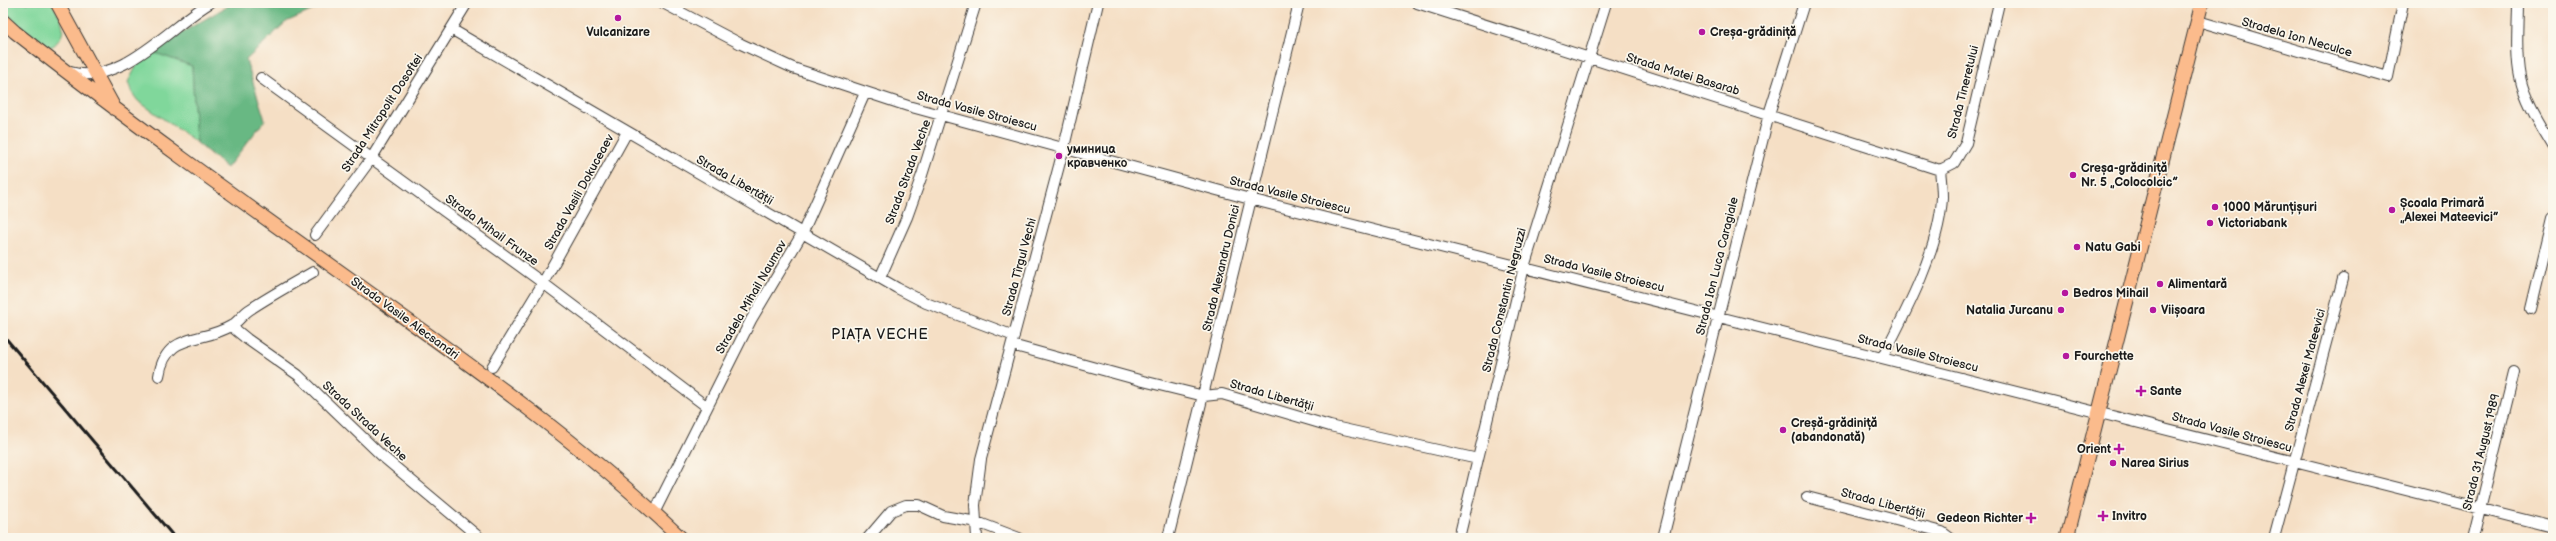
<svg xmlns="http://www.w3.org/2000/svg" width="2556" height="541" font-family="'Balsamiq Sans',sans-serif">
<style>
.green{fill:#80d79b;stroke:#4e7a5c}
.forest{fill:#68b883;stroke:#426a50}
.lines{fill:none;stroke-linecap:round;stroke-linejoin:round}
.minor-casing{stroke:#3d3935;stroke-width:12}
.major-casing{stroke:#3d3935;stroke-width:15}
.minor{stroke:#fff;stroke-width:10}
.major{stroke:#fbbb8c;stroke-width:13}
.rail{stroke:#1c1c1c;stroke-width:3}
.poi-dot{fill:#b5179e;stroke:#fbf7ec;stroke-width:1.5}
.labels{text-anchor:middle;stroke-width:3.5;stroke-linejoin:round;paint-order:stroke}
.poi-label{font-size:12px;font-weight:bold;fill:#1c1c1c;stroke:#fbf7ec;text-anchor:start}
.street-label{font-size:12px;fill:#1c1c1c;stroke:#fbf7ec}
.quarter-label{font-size:14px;letter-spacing:1px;fill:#1c1c1c;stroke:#fbf7ec}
</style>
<rect width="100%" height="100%" fill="#fbf7ec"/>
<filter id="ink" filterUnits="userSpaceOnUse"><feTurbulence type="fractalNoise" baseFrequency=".025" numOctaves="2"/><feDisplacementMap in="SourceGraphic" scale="8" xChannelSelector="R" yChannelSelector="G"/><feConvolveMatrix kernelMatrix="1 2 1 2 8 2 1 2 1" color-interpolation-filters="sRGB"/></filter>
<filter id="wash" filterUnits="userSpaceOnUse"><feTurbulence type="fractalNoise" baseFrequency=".012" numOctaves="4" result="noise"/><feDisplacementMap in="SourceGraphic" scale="16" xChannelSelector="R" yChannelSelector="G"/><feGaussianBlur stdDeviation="0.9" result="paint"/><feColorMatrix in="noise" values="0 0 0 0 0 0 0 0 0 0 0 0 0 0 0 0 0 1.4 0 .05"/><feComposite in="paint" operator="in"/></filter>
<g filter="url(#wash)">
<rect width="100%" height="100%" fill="#f5dfc5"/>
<path class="green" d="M 3,3 L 52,3 C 59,16 69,28 58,41 C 53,48 48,48 41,46 L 3,10 Z
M 150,51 L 192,66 L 196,142 L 138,101 L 132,93 L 128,82 L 138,63 Z"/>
<path class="forest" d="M 233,3 L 329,3 L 286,22 L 246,60 L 265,120 L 227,168 L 196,142 L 192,66 L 150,51 Z"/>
</g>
<g filter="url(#ink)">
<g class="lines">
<defs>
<path id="minor" d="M 663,3 L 741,44 L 793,68 L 908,106 L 1250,199 L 2553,527
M 1417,3 L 1940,170
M 2518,3 C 2518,27 2515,53 2520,77 C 2525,101 2540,124 2553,146
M 2198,21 L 2388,77 L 2403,3
M 451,29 L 897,288 L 926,303 L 1014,336
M 70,72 C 121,87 170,26 210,3
M 261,78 L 543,283 L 706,406
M 315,235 L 371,159 L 467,3
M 880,278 L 907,217 L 922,175 L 976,3
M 2531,309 L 2553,217
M 231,326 L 247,339 L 298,375 L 382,456 L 480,538
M 1012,345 L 1143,381 L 1204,396 L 1222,394 L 1330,426 L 1478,459
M 1882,358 C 1905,314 1940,248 1942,197 C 1942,188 1941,179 1940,170 L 1954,163 L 1966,143 L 1999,3
M 492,367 L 543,283 L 627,132
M 159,376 C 166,331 201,344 231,326 C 238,322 243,314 249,310 C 270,296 292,284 313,272
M 1807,497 L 1942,532 L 1950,538
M 655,511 L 751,320 L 802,234 L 865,93
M 868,538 L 891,511 L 906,505 L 919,505 L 943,516 L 977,522 L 1019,538
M 977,538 L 975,505 L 981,459 L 1064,147 L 1098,3
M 1168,538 L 1299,3
M 1459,538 L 1524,267 L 1606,3
M 1663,538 L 1769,114 L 1804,3
M 2274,538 L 2343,279
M 2473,538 L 2514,372"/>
<path id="major" d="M 57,3 L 115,109
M 3,21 L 15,32 C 130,122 248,206 367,291 C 475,368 585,446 681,538
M 2067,538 L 2202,3"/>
</defs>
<use href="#minor" class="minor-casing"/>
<use href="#major" class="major-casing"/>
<use href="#minor" class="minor"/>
<use href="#major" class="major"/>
<path class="rail" d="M 3,335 L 175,538"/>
</g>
</g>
<g class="poi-dot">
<circle cx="618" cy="18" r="4"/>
<circle cx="1702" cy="32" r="4"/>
<circle cx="1059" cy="156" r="4"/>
<circle cx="2073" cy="175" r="4"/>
<circle cx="2215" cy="207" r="4"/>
<circle cx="2392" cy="210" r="4"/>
<circle cx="2210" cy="223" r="4"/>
<circle cx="2077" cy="247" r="4"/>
<circle cx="2160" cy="284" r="4"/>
<circle cx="2065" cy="293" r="4"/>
<circle cx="2061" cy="310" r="4"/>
<circle cx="2153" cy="310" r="4"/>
<circle cx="2066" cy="356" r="4"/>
<path d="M2139 385h4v4h4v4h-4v4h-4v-4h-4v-4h4z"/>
<circle cx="1783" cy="430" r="4"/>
<path d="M2117 443h4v4h4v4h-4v4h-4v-4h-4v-4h4z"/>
<circle cx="2113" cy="463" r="4"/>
<path d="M2101 510h4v4h4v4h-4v4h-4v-4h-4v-4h4z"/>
<path d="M2029 512h4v4h4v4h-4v4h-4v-4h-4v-4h4z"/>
</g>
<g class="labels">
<g class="poi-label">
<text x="618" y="36" text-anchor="middle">Vulcanizare</text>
<text x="1710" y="36">Creșa-grădiniță</text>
<text x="1067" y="153">уминица<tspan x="1067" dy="14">кравченко</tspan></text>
<text x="2081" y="172">Creșa-grădiniță<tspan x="2081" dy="14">Nr. 5 „Colocolcic”</tspan></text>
<text x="2400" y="207">Școala Primară<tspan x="2400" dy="14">„Alexei Mateevici”</tspan></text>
<text x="2223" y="211">1000 Mărunțișuri</text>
<text x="2218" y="227">Victoriabank</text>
<text x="2085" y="251">Natu Gabi</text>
<text x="2168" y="288">Alimentară</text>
<text x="2073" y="297">Bedros Mihail</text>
<text x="2053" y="314" text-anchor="end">Natalia Jurcanu</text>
<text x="2161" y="314">Viișoara</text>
<text x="2074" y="360">Fourchette</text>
<text x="2150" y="395">Sante</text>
<text x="1791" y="427">Creșă-grădiniță<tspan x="1791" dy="14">(abandonată)</tspan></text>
<text x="2111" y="453" text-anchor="end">Orient</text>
<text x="2121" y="467">Narea Sirius</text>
<text x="2112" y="520">Invitro</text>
<text x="2023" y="522" text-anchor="end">Gedeon Richter</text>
</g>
<g class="street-label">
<text transform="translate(2297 37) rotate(16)" y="4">Stradela Ion Neculce</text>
<text transform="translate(1683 74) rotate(17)" y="4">Strada Matei Basarab</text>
<text transform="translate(1963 92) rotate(-76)" y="4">Strada Tineretului</text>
<text transform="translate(977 111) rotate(15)" y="4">Strada Vasile Stroiescu</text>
<text transform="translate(382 113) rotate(-57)" y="4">Strada Mitropolit Dosoftei</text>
<text transform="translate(908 172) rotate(-70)" y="4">Strada Strada Veche</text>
<text transform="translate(735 180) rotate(30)" y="4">Strada Libertății</text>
<text transform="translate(579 192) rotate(-61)" y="4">Strada Vasili Dokuceaev</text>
<text transform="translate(1290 195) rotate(14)" y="4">Strada Vasile Stroiescu</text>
<text transform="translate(492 230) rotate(36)" y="4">Strada Mihail Frunze</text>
<text transform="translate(1717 266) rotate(-76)" y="4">Strada Ion Luca Caragiale</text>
<text transform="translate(1019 267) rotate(-75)" y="4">Strada Tîrgul Vechi</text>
<text transform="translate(1221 268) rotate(-77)" y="4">Strada Alexandru Donici</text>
<text transform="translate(1604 273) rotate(14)" y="4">Strada Vasile Stroiescu</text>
<text transform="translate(751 297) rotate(-60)" y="4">Stradela Mihail Naumov</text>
<text transform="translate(1504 300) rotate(-76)" y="4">Strada Constantin Negruzzi</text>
<text transform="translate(405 318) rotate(36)" y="4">Strada Vasile Alecsandri</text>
<text transform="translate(1918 353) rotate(14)" y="4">Strada Vasile Stroiescu</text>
<text transform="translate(2305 370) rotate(-75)" y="4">Strada Alexei Mateevici</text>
<text transform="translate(1272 395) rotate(16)" y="4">Strada Libertății</text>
<text transform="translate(365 421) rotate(43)" y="4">Strada Strada Veche</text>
<text transform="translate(2232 432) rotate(15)" y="4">Strada Vasile Stroiescu</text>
<text transform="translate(2481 452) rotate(-76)" y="4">Strada 31 August 1989</text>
<text transform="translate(1883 503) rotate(15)" y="4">Strada Libertății</text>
</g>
<g class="quarter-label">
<text x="880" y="339">PIAȚA VECHE</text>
</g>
</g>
<rect width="2556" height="541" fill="none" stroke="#fbf7ec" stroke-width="16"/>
</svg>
